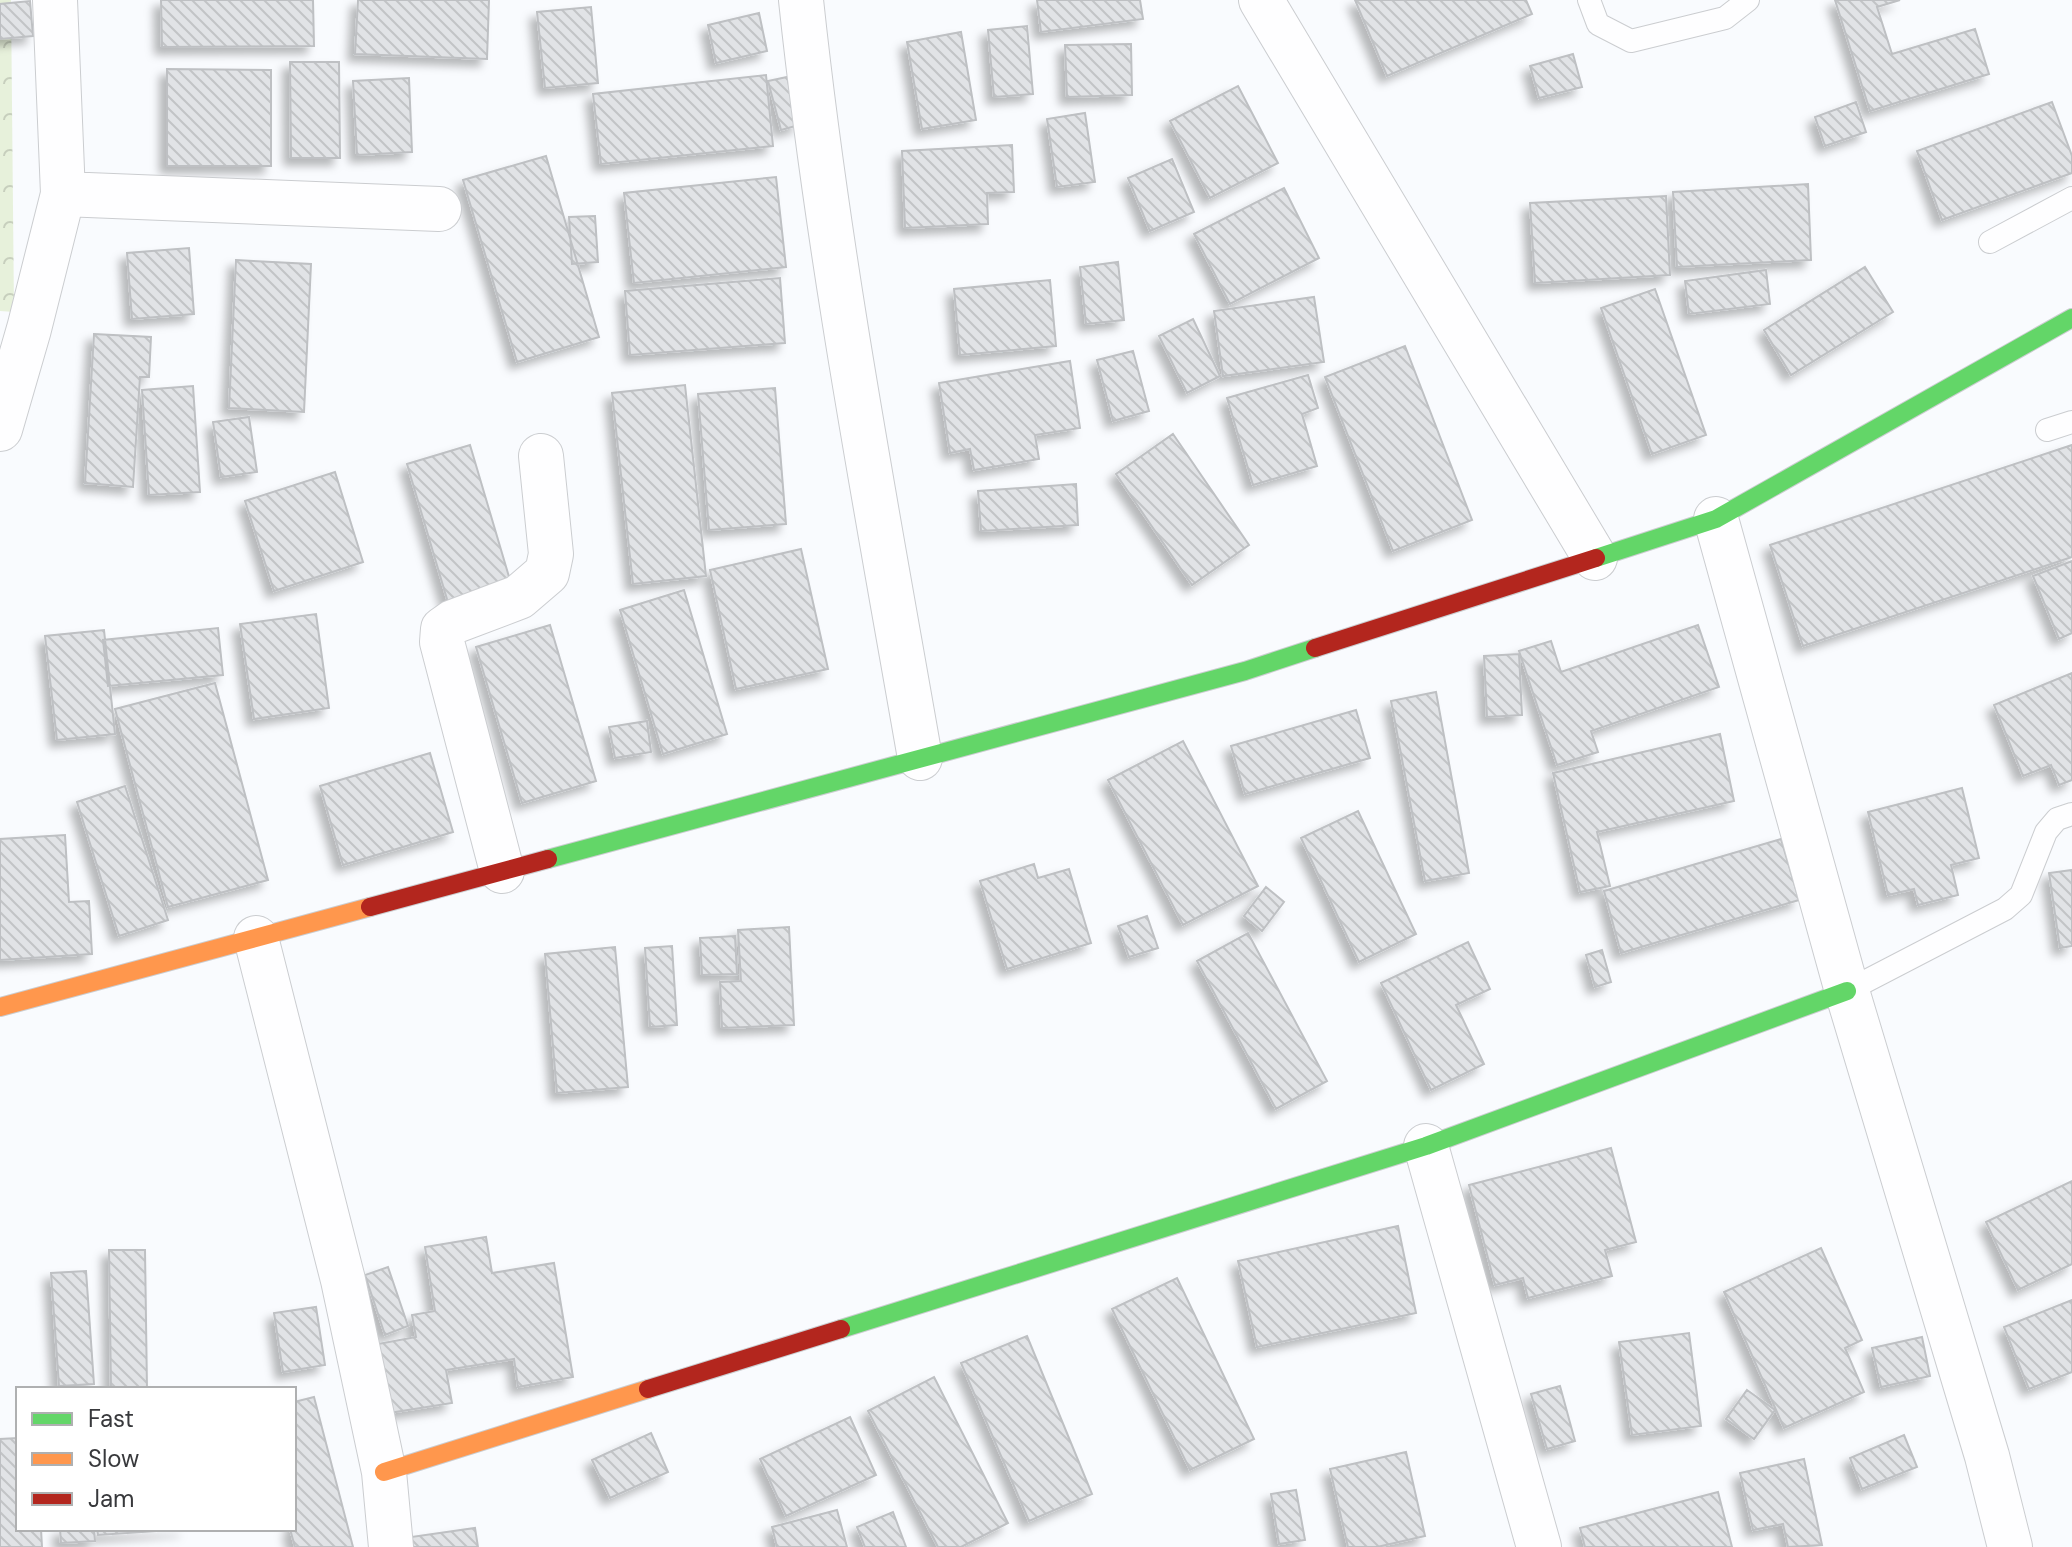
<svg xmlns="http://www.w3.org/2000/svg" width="2072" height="1547" font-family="'DM Sans',sans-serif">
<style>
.park{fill:url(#park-crowns)}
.building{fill:url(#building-back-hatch);stroke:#bec0c3;stroke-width:2;filter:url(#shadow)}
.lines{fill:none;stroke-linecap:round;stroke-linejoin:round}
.lane-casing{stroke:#cbcdd0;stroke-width:24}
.street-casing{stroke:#cbcdd0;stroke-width:46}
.fast-casing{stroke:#cbcdd0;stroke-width:20}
.slow-casing{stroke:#cbcdd0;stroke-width:20}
.jam-casing{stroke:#cbcdd0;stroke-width:20}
.lane{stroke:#fefeff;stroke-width:22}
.street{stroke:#fefeff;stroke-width:44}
.fast{stroke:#63d668;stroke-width:18}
.slow{stroke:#ff974d;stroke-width:18}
.jam{stroke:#b3261e;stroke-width:18}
</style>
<defs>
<pattern id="park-crowns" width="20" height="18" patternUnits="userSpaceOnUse" patternTransform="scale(2)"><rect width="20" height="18" fill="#e7f1db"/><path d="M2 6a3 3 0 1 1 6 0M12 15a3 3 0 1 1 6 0" fill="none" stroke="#c7cfbd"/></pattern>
<pattern id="building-back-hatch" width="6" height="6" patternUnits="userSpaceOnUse" patternTransform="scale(2)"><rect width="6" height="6" fill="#e1e3e6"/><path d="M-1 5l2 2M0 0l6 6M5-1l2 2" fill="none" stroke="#c2c4c6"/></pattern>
<filter id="shadow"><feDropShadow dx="-7" dy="7" stdDeviation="4" flood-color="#0004"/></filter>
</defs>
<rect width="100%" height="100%" fill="#f9fbfe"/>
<path class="park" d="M 0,0 L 11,0 L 14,312 L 0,311 Z"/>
<path class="building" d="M 161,0 L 313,0 L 314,46 L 162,47 Z
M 358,0 L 489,0 L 487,59 L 355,54 Z
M 1037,0 L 1140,0 L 1143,19 L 1041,32 Z
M 1355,0 L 1526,0 L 1532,14 L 1387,76 Z
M 1835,0 L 1900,0 L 1877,7 L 1892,54 L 1975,29 L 1989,74 L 1870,111 Z
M 30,1 L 33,36 L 0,39 L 0,4 Z
M 591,7 L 598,83 L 545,88 L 537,12 Z
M 759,13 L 767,51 L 716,63 L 708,25 Z
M 1027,26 L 1033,94 L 994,97 L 988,30 Z
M 961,32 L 976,120 L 922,129 L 907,42 Z
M 1131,44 L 1132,95 L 1067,97 L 1065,45 Z
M 1573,54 L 1582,87 L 1539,98 L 1530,66 Z
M 290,62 L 339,62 L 340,158 L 291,158 Z
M 167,69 L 271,70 L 271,166 L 167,166 Z
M 766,75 L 773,146 L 601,164 L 593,94 Z
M 787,77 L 799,125 L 781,130 L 768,81 Z
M 409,78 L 412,152 L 357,155 L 353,81 Z
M 1238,86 L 1278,163 L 1210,198 L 1170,121 Z
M 1856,102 L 1866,132 L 1825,146 L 1815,117 Z
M 2052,102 L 2072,156 L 2072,173 L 1942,220 L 1917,151 Z
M 1085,113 L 1095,182 L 1057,187 L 1047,119 Z
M 1012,145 L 1014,192 L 987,193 L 988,224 L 905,228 L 902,151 Z
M 546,156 L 599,337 L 517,362 L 463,180 Z
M 1172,159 L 1194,212 L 1150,231 L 1128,178 Z
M 776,177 L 786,267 L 634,283 L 624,193 Z
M 1808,184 L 1811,260 L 1677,267 L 1673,192 Z
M 1284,188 L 1319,258 L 1230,304 L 1194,234 Z
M 1666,196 L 1670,275 L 1535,283 L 1530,203 Z
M 595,216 L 598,262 L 572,264 L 569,217 Z
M 189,248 L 194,314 L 132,319 L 127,253 Z
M 236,260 L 311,264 L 304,412 L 229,408 Z
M 1118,262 L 1124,320 L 1086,324 L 1080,267 Z
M 1865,267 L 1893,312 L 1791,375 L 1764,330 Z
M 1766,270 L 1770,304 L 1689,314 L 1685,281 Z
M 780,278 L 785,343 L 630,355 L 625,291 Z
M 1050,280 L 1056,346 L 960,355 L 954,289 Z
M 1655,289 L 1706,435 L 1652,454 L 1601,308 Z
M 1314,297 L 1324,362 L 1223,376 L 1214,311 Z
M 1193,319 L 1220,376 L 1187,393 L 1159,336 Z
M 94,334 L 151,337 L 149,377 L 140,377 L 133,487 L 85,483 Z
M 1405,346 L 1472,520 L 1393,551 L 1325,377 Z
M 1133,351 L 1149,411 L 1113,421 L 1097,360 Z
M 1070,361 L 1080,428 L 1035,435 L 1039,459 L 974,470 L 970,449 L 950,453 L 939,383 Z
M 1308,375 L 1318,408 L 1302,414 L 1317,466 L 1253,485 L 1227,398 Z
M 685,385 L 706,576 L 633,584 L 612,393 Z
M 193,386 L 200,492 L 149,495 L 142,390 Z
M 775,388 L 786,524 L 709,530 L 698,394 Z
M 249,417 L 257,472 L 221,477 L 213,422 Z
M 1173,434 L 1249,545 L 1192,585 L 1116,474 Z
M 470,445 L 515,597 L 452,616 L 407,464 Z
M 2072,445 L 2072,557 L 1803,646 L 1770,545 Z
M 335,472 L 363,562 L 274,591 L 245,501 Z
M 1076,484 L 1078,525 L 981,531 L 978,491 Z
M 801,549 L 828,669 L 736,689 L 710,570 Z
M 2072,561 L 2072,633 L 2059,639 L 2033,576 Z
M 684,590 L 727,734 L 663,754 L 620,610 Z
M 316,614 L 329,708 L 254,719 L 240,624 Z
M 550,625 L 596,781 L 522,803 L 476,647 Z
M 1698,625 L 1719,687 L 1591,731 L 1598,752 L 1557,765 L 1519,651 L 1551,641 L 1561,672 Z
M 218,628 L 223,675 L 108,686 L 103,640 Z
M 104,630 L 115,734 L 57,740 L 45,636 Z
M 1519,654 L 1522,715 L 1487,717 L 1484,656 Z
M 2072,673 L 2072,780 L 2059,785 L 2051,765 L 2023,776 L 1994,705 Z
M 215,683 L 268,880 L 168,907 L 115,709 Z
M 1436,692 L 1469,873 L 1425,881 L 1391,701 Z
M 1356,710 L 1370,758 L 1245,794 L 1231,746 Z
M 647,721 L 651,752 L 615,758 L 609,727 Z
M 1720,734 L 1734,801 L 1597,832 L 1610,886 L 1580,892 L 1553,773 Z
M 1183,741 L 1258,886 L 1183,925 L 1108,780 Z
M 430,753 L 453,832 L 343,865 L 320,786 Z
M 125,786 L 168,920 L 119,936 L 77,802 Z
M 1962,788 L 1979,858 L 1951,865 L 1958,895 L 1918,905 L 1914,889 L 1888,895 L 1868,812 Z
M 1358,811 L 1416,934 L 1359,962 L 1301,838 Z
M 65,835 L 69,902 L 89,901 L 92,954 L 0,960 L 0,839 Z
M 1781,839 L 1799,900 L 1621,953 L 1604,891 Z
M 1034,864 L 1038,878 L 1069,869 L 1091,943 L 1007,969 L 980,881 Z
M 2072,870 L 2072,946 L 2060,948 L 2049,873 Z
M 1266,887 L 1284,902 L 1262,931 L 1244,916 Z
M 1147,916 L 1158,948 L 1129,957 L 1118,926 Z
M 789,927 L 794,1025 L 722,1028 L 720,982 L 741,981 L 738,930 Z
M 1248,933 L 1327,1081 L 1276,1109 L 1197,961 Z
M 735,936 L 737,974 L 702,975 L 700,938 Z
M 1468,942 L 1490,989 L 1456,1005 L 1484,1064 L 1431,1090 L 1381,983 Z
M 672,946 L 677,1025 L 650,1027 L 645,948 Z
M 615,947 L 628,1087 L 557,1093 L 545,954 Z
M 1602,950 L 1611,982 L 1595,987 L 1586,955 Z
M 1611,1148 L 1636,1242 L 1605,1250 L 1612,1276 L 1528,1298 L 1523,1278 L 1495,1285 L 1469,1185 Z
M 2072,1181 L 2072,1264 L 2018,1290 L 1986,1222 Z
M 1398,1226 L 1416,1313 L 1257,1347 L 1238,1261 Z
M 486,1237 L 492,1273 L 554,1263 L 573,1377 L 518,1387 L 514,1359 L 446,1370 L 452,1403 L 389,1413 L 378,1344 L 416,1337 L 412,1315 L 435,1311 L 425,1247 Z
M 1821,1248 L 1862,1340 L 1845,1348 L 1864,1392 L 1784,1428 L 1724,1292 Z
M 109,1250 L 145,1250 L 147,1389 L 111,1389 Z
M 388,1267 L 408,1326 L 385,1335 L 365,1275 Z
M 86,1271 L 94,1384 L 59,1386 L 51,1273 Z
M 1177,1278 L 1254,1439 L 1190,1470 L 1112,1309 Z
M 2072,1300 L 2072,1372 L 2029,1389 L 2004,1327 Z
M 316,1307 L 325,1365 L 283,1372 L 274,1313 Z
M 1689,1333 L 1701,1426 L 1632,1435 L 1619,1342 Z
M 1027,1336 L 1092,1494 L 1029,1521 L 961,1363 Z
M 1922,1337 L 1930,1376 L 1881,1387 L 1872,1348 Z
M 934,1377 L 1008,1523 L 961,1547 L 938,1547 L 868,1411 Z
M 1560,1386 L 1575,1441 L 1547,1449 L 1531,1394 Z
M 1747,1390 L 1775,1410 L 1754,1439 L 1726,1419 Z
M 314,1397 L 353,1547 L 295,1547 L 290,1529 L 294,1529 L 294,1402 Z
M 850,1417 L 876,1475 L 786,1516 L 760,1459 Z
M 651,1433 L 668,1472 L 610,1498 L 592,1460 Z
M 1904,1435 L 1917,1467 L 1862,1489 L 1850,1458 Z
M 18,1438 L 18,1529 L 41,1529 L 42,1547 L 0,1547 L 0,1439 Z
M 1406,1452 L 1425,1536 L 1377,1547 L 1348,1547 L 1330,1469 Z
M 1804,1459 L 1822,1545 L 1788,1547 L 1783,1524 L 1753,1530 L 1740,1473 Z
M 1296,1490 L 1305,1540 L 1279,1544 L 1271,1494 Z
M 1718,1492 L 1732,1547 L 1585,1547 L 1580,1528 Z
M 837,1510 L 847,1547 L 777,1547 L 772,1527 Z
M 893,1512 L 906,1547 L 865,1547 L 857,1527 Z
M 475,1528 L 478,1547 L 412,1547 L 411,1537 Z
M 60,1529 L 94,1529 L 95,1541 L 61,1543 Z
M 97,1529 L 187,1529 L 98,1535 Z"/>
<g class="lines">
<defs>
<path id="lane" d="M 1589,0 L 1598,24 L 1631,41 L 1725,18 L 1748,0
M 1990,242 L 2072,198
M 2047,430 L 2072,422
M 1847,991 L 2005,909 L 2021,895 L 2046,832 L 2057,819 L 2072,814"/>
<path id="street" d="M 801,0 C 828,254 876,506 920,758
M 1261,0 L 1595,558
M 63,194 L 439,209
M 0,429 L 29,329 L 63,194 L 55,0
M 1716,519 L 1847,991 L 1987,1456 L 2010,1547
M 502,871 L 442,642 L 443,629 L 453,622 L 519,597 L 547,573 L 551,554 L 541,456
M 256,938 L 343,1280 L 384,1472 L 391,1547
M 1426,1146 L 1539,1547"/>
<path id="fast" d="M 1596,558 L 1716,519 L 2072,318
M 548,859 L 1245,671 L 1315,648
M 841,1329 L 1426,1146 L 1847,991"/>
<path id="slow" d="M 0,1007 L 370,907
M 384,1472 L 648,1389"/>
<path id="jam" d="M 1315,648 L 1596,558
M 370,907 L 548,859
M 648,1389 L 841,1329"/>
</defs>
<use href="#lane" class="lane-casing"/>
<use href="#street" class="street-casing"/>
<use href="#fast" class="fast-casing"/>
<use href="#slow" class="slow-casing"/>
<use href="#jam" class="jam-casing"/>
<use href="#lane" class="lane"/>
<use href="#street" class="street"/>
<use href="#fast" class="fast"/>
<use href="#slow" class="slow"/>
<use href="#jam" class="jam"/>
</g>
<rect x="16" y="1387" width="280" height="144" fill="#ffffff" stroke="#afb0b1" stroke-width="2"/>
<rect x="32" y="1413" width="40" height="12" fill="#63d668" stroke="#afb0b1" stroke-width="2"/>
<text x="88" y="1427" font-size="24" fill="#38393c">Fast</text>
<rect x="32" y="1453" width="40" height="12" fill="#ff974d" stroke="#afb0b1" stroke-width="2"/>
<text x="88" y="1467" font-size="24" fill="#38393c">Slow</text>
<rect x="32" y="1493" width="40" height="12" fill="#b3261e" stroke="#afb0b1" stroke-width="2"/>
<text x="88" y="1507" font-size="24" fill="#38393c">Jam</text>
</svg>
